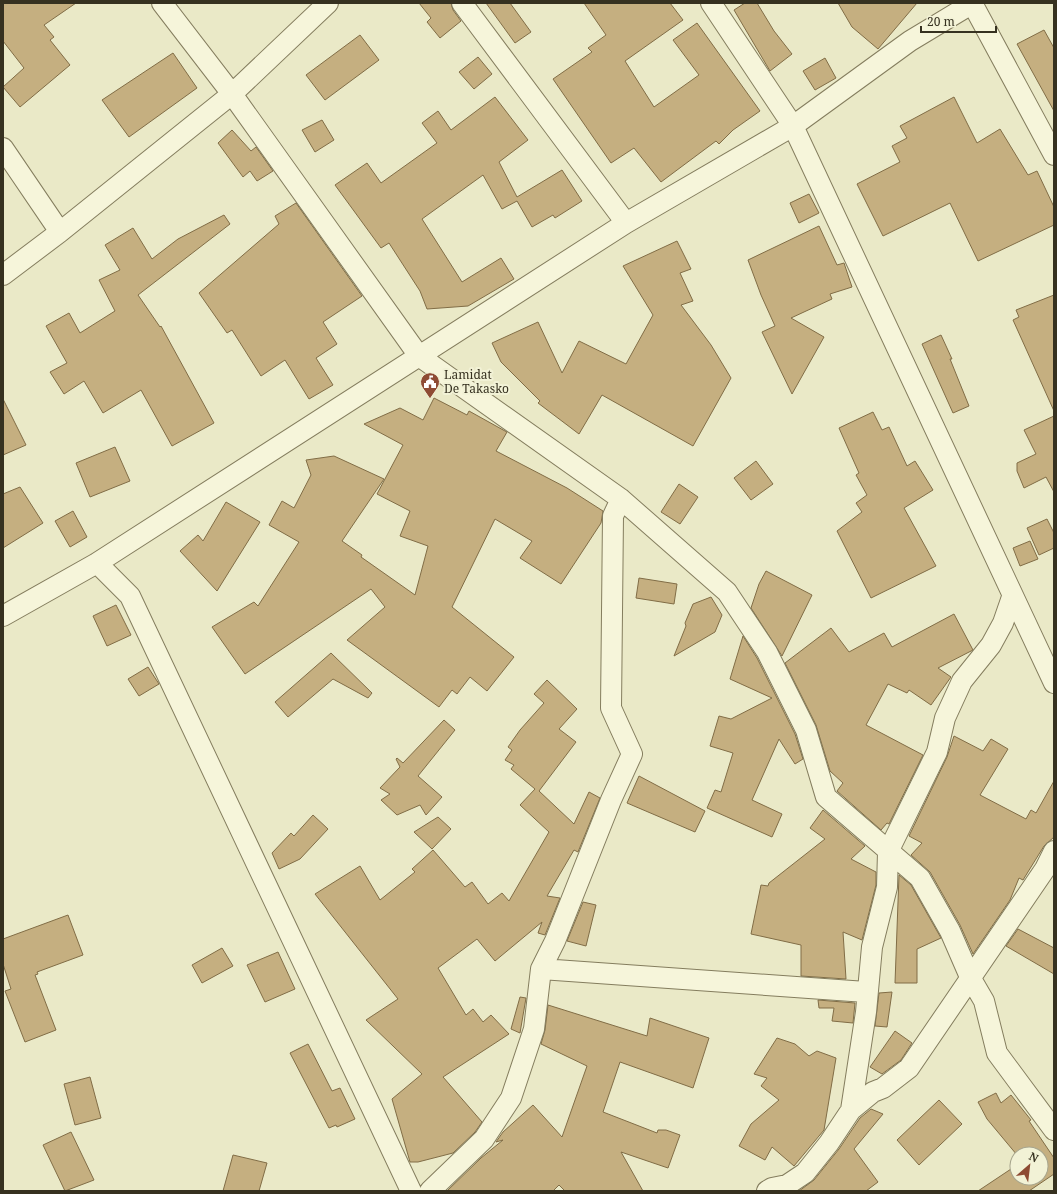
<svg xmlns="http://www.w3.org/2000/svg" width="1057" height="1194" font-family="'Noto Serif',serif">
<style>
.building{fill:#c5af80;stroke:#816d46}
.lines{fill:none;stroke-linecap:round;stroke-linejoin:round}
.street-casing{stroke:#847d5e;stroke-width:22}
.street{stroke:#f6f5da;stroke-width:20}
.labels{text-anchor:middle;stroke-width:4;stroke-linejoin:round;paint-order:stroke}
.poi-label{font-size:12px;fill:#363120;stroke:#f2f2d6;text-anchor:start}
</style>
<rect width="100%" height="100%" fill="#eae9c7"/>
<path class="building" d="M 3,3 L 76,3 L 44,25 L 54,37 L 50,40 L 70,65 L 20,107 L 3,87 L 24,68 L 3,41 Z
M 419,3 L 451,3 L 453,10 L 461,21 L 440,38 L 427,22 L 431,18 Z
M 486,3 L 510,3 L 531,32 L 515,43 Z
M 584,3 L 670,3 L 683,20 L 625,61 L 654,107 L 699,75 L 673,40 L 697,23 L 760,111 L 733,130 L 719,144 L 716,141 L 661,182 L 634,148 L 611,163 L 553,79 L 592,52 L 588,48 L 606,35 Z
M 745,3 L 757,3 L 774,31 L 792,54 L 770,71 L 734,10 Z
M 838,3 L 917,3 L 878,49 L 852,27 Z
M 1044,30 L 1054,48 L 1054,111 L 1017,44 Z
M 360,35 L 379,60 L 325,100 L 306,75 Z
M 173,53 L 197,88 L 129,137 L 102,100 Z
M 478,57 L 492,74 L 474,89 L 459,72 Z
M 825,58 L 836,78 L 815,90 L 803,71 Z
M 495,97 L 528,140 L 499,162 L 517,197 L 562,170 L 582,201 L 555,218 L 553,215 L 532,227 L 517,201 L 502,209 L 483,175 L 422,219 L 462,282 L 501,258 L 514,279 L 468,306 L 427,309 L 420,291 L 389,243 L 381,248 L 335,185 L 367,163 L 381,183 L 437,143 L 422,123 L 438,111 L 451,130 Z
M 954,97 L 977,143 L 1000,129 L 1028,175 L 1037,171 L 1054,207 L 1054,225 L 978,261 L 950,203 L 883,236 L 857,184 L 900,162 L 892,146 L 907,138 L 900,126 Z
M 322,120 L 334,140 L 315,152 L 302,130 Z
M 232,130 L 251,151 L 256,147 L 273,171 L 257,181 L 250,171 L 243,177 L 218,143 Z
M 809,194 L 819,213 L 799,223 L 790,203 Z
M 296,203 L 362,296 L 323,322 L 337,344 L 316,358 L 333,385 L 309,399 L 285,360 L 261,376 L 232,330 L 227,333 L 199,293 L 279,224 L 275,216 Z
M 224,215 L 230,224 L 138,295 L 160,327 L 161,326 L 214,423 L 172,446 L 141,390 L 103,413 L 84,381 L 64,394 L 50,372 L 67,363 L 46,326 L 69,313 L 80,333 L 115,311 L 99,280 L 120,270 L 105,245 L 133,228 L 152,259 L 178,239 Z
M 819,226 L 837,265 L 844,263 L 852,287 L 830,294 L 832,299 L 791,318 L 824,337 L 792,394 L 762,332 L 775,326 L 761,295 L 748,260 Z
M 677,241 L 691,269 L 680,273 L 693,301 L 681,305 L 711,345 L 731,378 L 693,446 L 602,395 L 579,434 L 538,403 L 540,401 L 501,362 L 492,343 L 538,322 L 562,373 L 579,341 L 626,364 L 653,315 L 623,266 Z
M 1054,295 L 1054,411 L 1013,320 L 1019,317 L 1016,310 Z
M 941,335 L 952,359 L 950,359 L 969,406 L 953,413 L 922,344 Z
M 434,398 L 467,415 L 469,411 L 505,431 L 507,432 L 496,451 L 567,488 L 603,511 L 601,523 L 561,584 L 520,558 L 532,541 L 495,519 L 452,607 L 514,657 L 487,691 L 470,677 L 457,694 L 452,690 L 439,707 L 347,640 L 385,607 L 371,589 L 245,674 L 212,627 L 254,602 L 258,606 L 299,542 L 269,525 L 282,501 L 294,508 L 311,475 L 306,460 L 334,456 L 384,479 L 342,541 L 362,555 L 361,557 L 415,595 L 428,546 L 400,536 L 410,511 L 377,494 L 403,445 L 364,424 L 400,408 L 423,420 Z
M 3,399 L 26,445 L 3,455 Z
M 873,412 L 882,430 L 889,427 L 907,466 L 915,461 L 933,490 L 904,508 L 936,566 L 871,598 L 837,531 L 862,512 L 856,503 L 867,495 L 856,475 L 859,473 L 839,428 Z
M 1054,416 L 1054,492 L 1046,477 L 1024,488 L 1017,471 L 1017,463 L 1036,454 L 1024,430 Z
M 115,447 L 130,481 L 90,497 L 76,463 Z
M 756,461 L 773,484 L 751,500 L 734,478 Z
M 679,484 L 698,497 L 680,524 L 661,512 Z
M 20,487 L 43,523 L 3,548 L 3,494 Z
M 226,502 L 260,522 L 217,591 L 180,551 L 198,535 L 203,541 Z
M 73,511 L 87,537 L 70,547 L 55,521 Z
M 1047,519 L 1054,533 L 1054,548 L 1039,555 L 1027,528 Z
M 1030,541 L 1038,559 L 1020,566 L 1013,548 Z
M 766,571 L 812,595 L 782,656 L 751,608 L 759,584 Z
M 639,578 L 677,584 L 674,604 L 636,598 Z
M 711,597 L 722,615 L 715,632 L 674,656 L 686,626 L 685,623 L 693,604 Z
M 116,605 L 131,635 L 107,646 L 93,616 Z
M 954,614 L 973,650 L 938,668 L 951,677 L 931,705 L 909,690 L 907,693 L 888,684 L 866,725 L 923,755 L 889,824 L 887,823 L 881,830 L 837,791 L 843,783 L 830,771 L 816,725 L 785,663 L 831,628 L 849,652 L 884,633 L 892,647 Z
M 743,636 L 757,658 L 795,734 L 803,759 L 795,764 L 779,739 L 752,800 L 782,814 L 772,837 L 707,808 L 715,790 L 721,792 L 733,753 L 710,746 L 719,716 L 731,719 L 772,698 L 730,679 Z
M 331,653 L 372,693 L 368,698 L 333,679 L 288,717 L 275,702 Z
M 148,667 L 159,684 L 139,696 L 128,679 Z
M 547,680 L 577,709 L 559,729 L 576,742 L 539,791 L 574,824 L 589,792 L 600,798 L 578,852 L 574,850 L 547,896 L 560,898 L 545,935 L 538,933 L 542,922 L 495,961 L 477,939 L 438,968 L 466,1015 L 473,1009 L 483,1022 L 491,1015 L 509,1034 L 443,1077 L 482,1122 L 475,1132 L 453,1153 L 418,1162 L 410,1162 L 392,1099 L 422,1074 L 366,1020 L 398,999 L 315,894 L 360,866 L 380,900 L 415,872 L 412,869 L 433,850 L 465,887 L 472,882 L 488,904 L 502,893 L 509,901 L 549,832 L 520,805 L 535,789 L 511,769 L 514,765 L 505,760 L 512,750 L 508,747 L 520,730 L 544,703 L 534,694 Z
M 444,720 L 455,730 L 418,776 L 442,797 L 426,815 L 420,805 L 397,815 L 381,800 L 390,794 L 380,788 L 400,767 L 396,759 L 397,758 L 403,763 Z
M 954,736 L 983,751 L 991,739 L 1008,749 L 980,795 L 1026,819 L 1031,810 L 1036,813 L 1054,781 L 1054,837 L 1044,846 L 1023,880 L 1019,878 L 1010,900 L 973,954 L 960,925 L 930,872 L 911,855 L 922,843 L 909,836 L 947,757 Z
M 639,776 L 705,811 L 695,832 L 627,803 Z
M 823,810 L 865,846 L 851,859 L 876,872 L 876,885 L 862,940 L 843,932 L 846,979 L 801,976 L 801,945 L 751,934 L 761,885 L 768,886 L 769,883 L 825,839 L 810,828 Z
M 313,815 L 328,829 L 300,859 L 279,869 L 272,853 L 291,833 L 294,836 Z
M 438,817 L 451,829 L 432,849 L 414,832 Z
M 899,875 L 911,885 L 941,938 L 917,949 L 917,983 L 895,983 Z
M 583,902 L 596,905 L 586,946 L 567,941 Z
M 68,915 L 83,955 L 37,972 L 38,974 L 35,975 L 56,1030 L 25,1042 L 5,991 L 11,989 L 3,964 L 3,939 Z
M 1018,929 L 1054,948 L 1054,974 L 1006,946 Z
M 222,948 L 233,966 L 202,983 L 192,965 Z
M 278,952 L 295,989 L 265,1002 L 247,965 Z
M 892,992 L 887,1027 L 875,1026 L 879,993 Z
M 520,997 L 526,998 L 520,1033 L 511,1029 Z
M 818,1000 L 855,1003 L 853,1023 L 832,1021 L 834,1008 L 819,1008 Z
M 548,1005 L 647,1036 L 650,1018 L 709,1038 L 693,1088 L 620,1062 L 603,1112 L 657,1133 L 658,1130 L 666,1130 L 680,1135 L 668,1168 L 621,1152 L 643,1191 L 565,1191 L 559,1185 L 553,1191 L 447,1191 L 481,1158 L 503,1140 L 496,1142 L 503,1132 L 533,1105 L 562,1137 L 587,1066 L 541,1044 L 545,1030 Z
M 895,1031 L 912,1043 L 901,1060 L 882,1074 L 870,1067 Z
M 777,1038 L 795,1044 L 809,1056 L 817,1051 L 836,1058 L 824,1130 L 794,1166 L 772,1147 L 765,1160 L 739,1146 L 751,1124 L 779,1100 L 761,1086 L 767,1078 L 754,1074 Z
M 308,1044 L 332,1091 L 340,1088 L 355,1119 L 337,1127 L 336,1125 L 329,1128 L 290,1053 Z
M 90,1077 L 101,1118 L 75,1125 L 64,1084 Z
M 996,1093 L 1001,1103 L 1011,1095 L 1031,1120 L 1029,1121 L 1054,1158 L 1054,1174 L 1029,1191 L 978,1191 L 1017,1165 L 1017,1178 L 1041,1178 L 1041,1154 L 1017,1155 L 987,1119 L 978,1102 Z
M 939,1100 L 962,1124 L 919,1165 L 897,1140 Z
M 871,1109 L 883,1114 L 854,1149 L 878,1182 L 866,1191 L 799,1191 L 814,1180 L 839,1149 L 860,1118 Z
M 71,1132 L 94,1180 L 65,1191 L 43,1145 Z
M 233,1155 L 267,1163 L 259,1191 L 223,1191 Z"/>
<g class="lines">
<defs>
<path id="street" d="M 162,3 L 232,94 L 419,356 L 621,499 L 727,592 L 767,652 L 806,730 L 826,797 L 920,878 L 950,931 L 970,977 L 984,1001 L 997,1053 L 1054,1130
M 462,3 L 626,223
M 711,3 L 793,126 L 1054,683
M 972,3 L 1054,155
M 3,148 L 60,232
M 3,275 L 60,232 L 232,94 L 328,3
M 97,563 L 130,596 L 411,1191
M 3,616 L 97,563 L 626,223 L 793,126 L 910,41 L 973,3
M 541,969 L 866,992
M 851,1110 L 866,1012 L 872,947 L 887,887 L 888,852 L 937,752 L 945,718 L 962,681 L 991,645 L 1003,623 L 1012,597
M 430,1191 L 484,1139 L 511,1098 L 534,1029 L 541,969 L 555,941 L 611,800 L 632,754 L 611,708 L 613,516 L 621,499
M 767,1191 L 772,1188 L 787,1185 L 805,1173 L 829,1143 L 851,1110 L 873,1092 L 883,1088 L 909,1068 L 1045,869 L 1054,851"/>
</defs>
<use href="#street" class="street-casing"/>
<use href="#street" class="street"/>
</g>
<defs>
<symbol id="civic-pin" viewBox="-11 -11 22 30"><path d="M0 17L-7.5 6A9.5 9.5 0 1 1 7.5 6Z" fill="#8e4b33" stroke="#f2f2d6"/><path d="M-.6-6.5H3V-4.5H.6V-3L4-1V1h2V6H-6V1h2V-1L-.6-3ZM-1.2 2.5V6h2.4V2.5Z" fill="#fff"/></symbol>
</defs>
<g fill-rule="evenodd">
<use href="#civic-pin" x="419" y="371" width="22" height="30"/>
</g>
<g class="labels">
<g class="poi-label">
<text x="444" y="379">Lamidat<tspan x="444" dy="14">De Takasko</tspan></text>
</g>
</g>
<rect width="1057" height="1194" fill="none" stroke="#363120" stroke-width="8"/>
<g transform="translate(1029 1166) rotate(28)"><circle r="19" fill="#f2f2d6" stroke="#a7a58d"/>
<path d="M0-3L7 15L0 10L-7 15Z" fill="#8e4b33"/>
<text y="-6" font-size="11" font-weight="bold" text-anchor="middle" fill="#363120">N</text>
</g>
<path d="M921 26v6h75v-6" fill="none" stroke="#363120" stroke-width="2"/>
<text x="927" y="26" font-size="12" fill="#363120" stroke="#f2f2d6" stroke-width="3" paint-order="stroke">20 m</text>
</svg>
